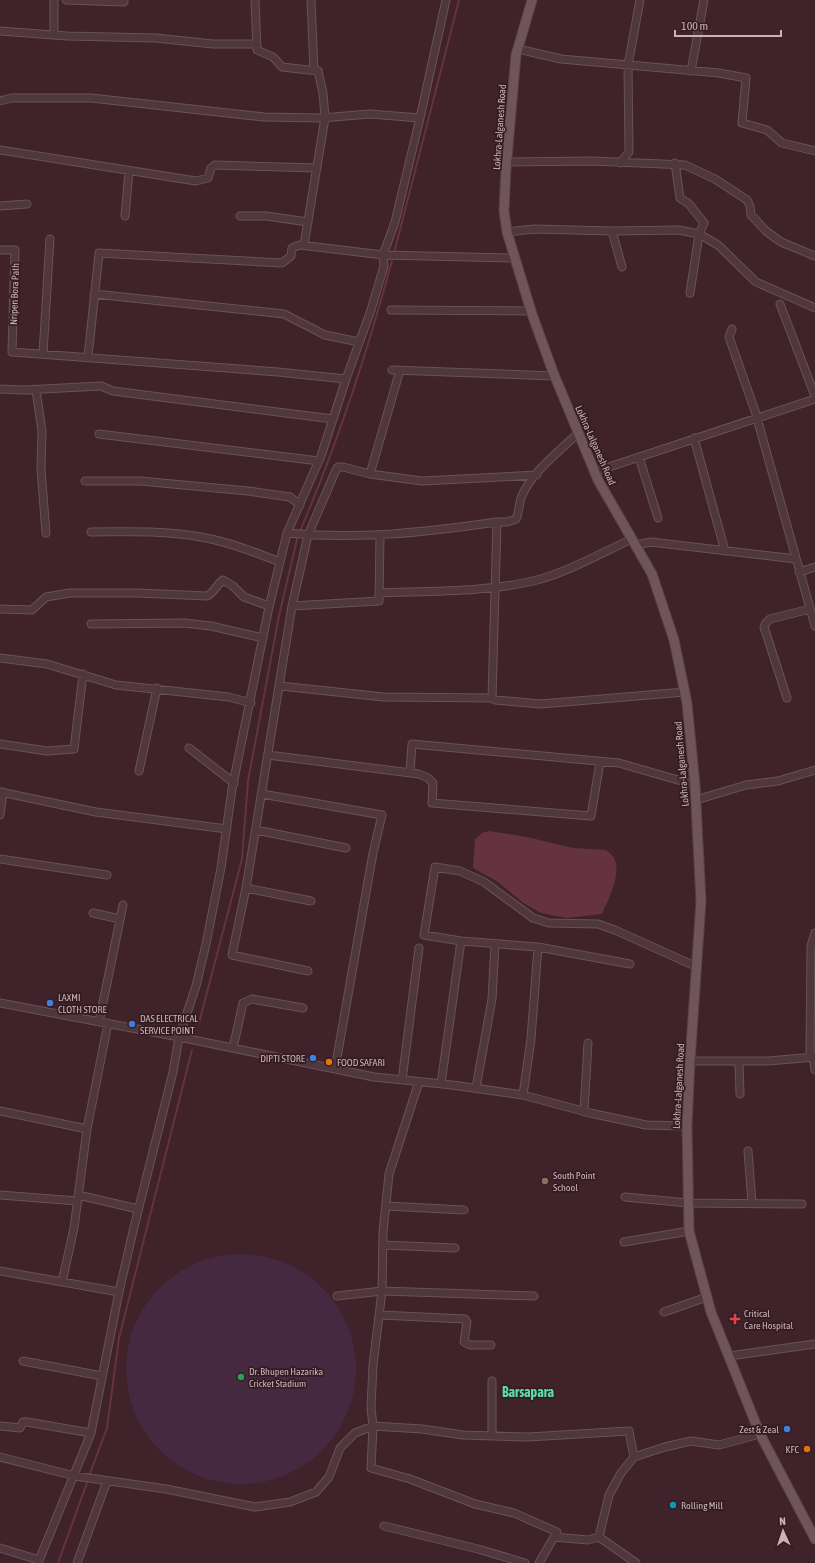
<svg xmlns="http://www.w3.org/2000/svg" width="815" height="1563" font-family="'Asap Condensed',sans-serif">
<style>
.green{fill:#452940}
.water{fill:#653340}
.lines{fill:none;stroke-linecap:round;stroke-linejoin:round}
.stream{stroke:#653340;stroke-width:2}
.minor-casing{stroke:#6a5258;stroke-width:9}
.major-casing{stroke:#584046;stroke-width:11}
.minor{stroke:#4f373c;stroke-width:7}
.major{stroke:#6f545b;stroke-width:9}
.shop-dot{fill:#3f7fe0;stroke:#341c22;stroke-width:1.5}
.food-dot{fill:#e8710a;stroke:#341c22;stroke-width:1.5}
.education-dot{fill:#8d6e63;stroke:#341c22;stroke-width:1.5}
.health-dot{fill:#e0444e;stroke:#341c22;stroke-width:1.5}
.leisure-dot{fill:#2e9e5b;stroke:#341c22;stroke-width:1.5}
.culture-dot{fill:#0f9aa8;stroke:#341c22;stroke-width:1.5}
.labels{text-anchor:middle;stroke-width:3.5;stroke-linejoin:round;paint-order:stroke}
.street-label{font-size:10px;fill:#cab3b8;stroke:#341c22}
.poi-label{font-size:10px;fill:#cab3b8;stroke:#341c22;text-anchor:start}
.district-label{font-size:14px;font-weight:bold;fill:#5cdba9;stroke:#341c22}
</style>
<rect width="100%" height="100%" fill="#3f222a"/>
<path class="green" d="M126 1369a115 115 0 1 1 230 0a115 115 0 1 1-230 0Z"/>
<path class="water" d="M 489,831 L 527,837 L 573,848 L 605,850 C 629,861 609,898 602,914 L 567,918 L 541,913 L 522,902 L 498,882 L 473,868 L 475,839 L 482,833 Z"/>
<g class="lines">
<path class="stream" d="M 394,253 L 459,0
M 300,531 C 338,443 368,350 393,257
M 199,1023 L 242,859 L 248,781 L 279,616 L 298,535
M 89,1476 L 107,1428 L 119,1338 L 192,1050
M 58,1563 L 88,1480"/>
<defs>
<path id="minor" d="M 66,0 L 124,2 L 124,0
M 255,0 L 257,50 L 273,57 L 282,67 L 318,71 L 323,93 L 325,118 L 304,245
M 311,0 L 314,70
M 0,31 L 67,36 L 156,38 L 213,44 L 257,44
M 54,35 L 54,0
M 518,49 L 561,59 L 719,73 L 746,78 L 742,123 L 767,130 L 782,143 L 815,151
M 691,71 L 704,0
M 0,101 L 12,98 L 91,98 L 264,117 L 321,118 L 370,114 L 420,118 L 446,0
M 0,150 L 196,181 L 208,178 L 211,168 L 215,165 L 317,168
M 507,162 L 593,161 L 685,165 L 715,179 L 747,200 L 750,206 L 751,215 L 766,231 L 781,242 L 815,256
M 620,163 L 629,152 L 628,65 L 640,0
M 675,163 L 680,198 L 689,204 L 704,223 L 699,234 L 690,293
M 0,206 L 27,204
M 125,216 L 129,171
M 240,216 L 266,216 L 308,222
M 612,231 L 622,267
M 507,232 L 534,229 L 612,231 L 679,230 L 699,234 L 718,245 L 756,282 L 815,308
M 0,250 L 15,250 L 12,352 L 278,372 L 346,379
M 94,294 L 284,314 L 325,335 L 359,342
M 780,304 L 815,396
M 391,310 L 532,311
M 732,329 L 729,337 L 755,411 L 815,626
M 43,354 L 50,239
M 88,357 L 99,253 L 282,263 L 291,256 L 292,248 L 300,245 L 383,255 L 515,258
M 392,370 L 555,376
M 400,370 L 370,474 L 422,481 L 537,475
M 0,389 L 24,390 L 101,386 L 113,391 L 333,419
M 36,390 L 42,431 L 41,469 L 46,533
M 99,434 L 319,461
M 694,438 L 725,551
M 639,457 L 658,518
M 594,472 L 815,399
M 370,474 L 343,467 L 338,467 L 336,470 L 308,535 L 292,606 L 379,601 L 380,536
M 85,481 L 140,481 L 248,491 L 290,497 L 300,505
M 91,532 C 127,532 165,530 201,537 C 229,542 254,552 280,562
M 287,533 C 360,540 426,532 497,522 L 507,522 L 516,519 C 519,512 519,505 521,498 C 531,472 559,452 578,433
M 636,545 L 651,542 L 796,559
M 799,572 L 815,567
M 379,593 C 428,591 491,592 537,580 C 570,571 601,553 632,539
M 292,606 L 246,888 L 232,955 L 308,971
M 0,609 L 32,610 L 46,597 L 70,593 L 138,593 L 207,596 C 215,592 216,585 223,580 L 233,586 L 244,597 L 269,606
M 91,624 L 184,623 L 211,626 L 263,638
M 0,658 L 47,664 L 116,685 L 229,697 L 251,703
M 280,686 L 384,697 L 492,698 L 495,700 L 541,704 L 685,692
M 492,698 L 497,522
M 787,698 L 764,627 L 766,623 L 770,619 L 810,609
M 0,744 L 47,751 L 74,749 L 83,674
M 189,748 L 234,783
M 268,755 L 419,774 L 428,778 L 433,783 L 432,803 L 591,816 L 600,762
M 139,771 L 157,688
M 410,772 L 412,744 L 619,763 L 695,785
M 0,792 L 96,812 L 227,829
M 262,794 L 382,815 L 373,853 L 335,1069
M 696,800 L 746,785 L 778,781 L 815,770
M 0,815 L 3,792
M 256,830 L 346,848
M 0,859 L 107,875
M 246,888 L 311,901
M 93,913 L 120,919
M 630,964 L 538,947 L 461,941 L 424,935 L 435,867 L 460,871 L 484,882 L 533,918 L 549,923 L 598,924 L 615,930 L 697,967
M 0,1003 L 179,1037 L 374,1077 L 452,1085 L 523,1095 L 590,1113 L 646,1125 L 687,1126
M 99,1022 L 123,905
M 233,1048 L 243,1003 L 252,999 L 303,1008
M 810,1056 L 811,946 L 815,933
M 813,1056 L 815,1070
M 690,1061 L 768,1061 L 815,1057
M 739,1062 L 740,1094
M 402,1080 L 419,948
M 419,1082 L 389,1174 L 383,1232 L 382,1291 L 373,1365 L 371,1408 L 373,1426 L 371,1468 L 410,1479 L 475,1504 L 514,1513 L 557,1532 L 539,1563
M 441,1084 L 461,941
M 476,1088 L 492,999 L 495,944
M 523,1095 L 531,1039 L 538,947
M 0,1111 L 87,1129
M 584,1112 L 588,1043
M 748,1151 L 752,1203
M 0,1195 L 77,1201
M 78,1195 L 138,1209
M 625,1197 L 688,1203 L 802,1204
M 386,1206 L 464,1210
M 624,1242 L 689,1231
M 383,1245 L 455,1248
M 0,1271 L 119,1292
M 62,1282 L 74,1228 L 87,1129 L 108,1023
M 337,1296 L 382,1291 L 534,1296
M 664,1312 L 707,1297
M 380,1315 L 465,1319 L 467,1322 L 464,1342 L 470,1345 L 491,1345
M 729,1356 L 815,1344
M 23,1361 L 102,1376
M 0,1426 L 20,1428 L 23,1422 L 27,1422 L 91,1433
M 492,1436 L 492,1381
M 0,1457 L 75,1476 L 166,1489 L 255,1507 L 290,1502 L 316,1492 L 329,1477 L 340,1448 L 355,1433 L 373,1426 L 422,1429 L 463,1435 L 528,1437 L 629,1431 L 634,1457 L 665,1447 L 691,1441 L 719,1445 L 760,1434
M 384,1526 L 478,1549 L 525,1563
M 554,1537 L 588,1540 L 599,1537 L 609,1495 L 621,1473 L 634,1457
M 599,1537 L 636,1563
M 0,1548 L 39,1560
M 38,1563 L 91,1433 L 119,1292 L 134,1227 L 173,1072 L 179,1037 L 196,986 L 206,944 L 221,868 L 232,789 L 269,607 L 287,533 L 321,456 L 346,379 L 371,310 L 384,266 L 383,255 L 395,222 L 420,118
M 77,1563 L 107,1481"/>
<path id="major" d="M 532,0 L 516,55 L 506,169 L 504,211 L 507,232 L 532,314 L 553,372 L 598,480 L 652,574 L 674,640 L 687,703 L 695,785 L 701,901 L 690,1061 L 687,1126 L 689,1231 L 711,1312 L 760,1434 L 815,1539"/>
</defs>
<use href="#minor" class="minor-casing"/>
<use href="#major" class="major-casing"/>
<use href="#minor" class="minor"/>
<use href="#major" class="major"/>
</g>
<g class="shop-dot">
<circle cx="50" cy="1003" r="4"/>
<circle cx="132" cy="1024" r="4"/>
<circle cx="313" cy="1058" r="4"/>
<circle cx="787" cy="1429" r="4"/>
</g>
<g class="food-dot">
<circle cx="329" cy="1062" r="4"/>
<circle cx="807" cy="1449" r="4"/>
</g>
<circle class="education-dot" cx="545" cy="1181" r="4"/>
<path class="health-dot" d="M733 1313h4v4h4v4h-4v4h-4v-4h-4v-4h4z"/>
<circle class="leisure-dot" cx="241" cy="1377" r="4"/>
<circle class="culture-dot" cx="673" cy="1505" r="4"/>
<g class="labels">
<g class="street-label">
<text transform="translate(499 127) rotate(-86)" y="4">Lokhra-Lalganesh Road</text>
<text transform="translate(14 294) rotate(-88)" y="4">Nripen Bora Path</text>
<text transform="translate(596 445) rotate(66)" y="4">Lokhra-Lalganesh Road</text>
<text transform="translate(681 764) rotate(-95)" y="4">Lokhra-Lalganesh Road</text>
<text transform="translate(678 1086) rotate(-87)" y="4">Lokhra-Lalganesh Road</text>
</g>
<g class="poi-label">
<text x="58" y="1001">LAXMI<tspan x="58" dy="12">CLOTH STORE</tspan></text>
<text x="140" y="1022">DAS ELECTRICAL<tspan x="140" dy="12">SERVICE POINT</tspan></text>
<text x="305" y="1062" text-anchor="end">DIPTI STORE</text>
<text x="337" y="1066">FOOD SAFARI</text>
<text x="553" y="1179">South Point<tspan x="553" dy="12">School</tspan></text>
<text x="744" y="1317">Critical<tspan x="744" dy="12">Care Hospital</tspan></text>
<text x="249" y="1375">Dr. Bhupen Hazarika<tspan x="249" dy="12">Cricket Stadium</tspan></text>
<text x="779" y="1433" text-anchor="end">Zest &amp; Zeal</text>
<text x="799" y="1453" text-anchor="end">KFC</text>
<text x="681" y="1509">Rolling Mill</text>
</g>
<g class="district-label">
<text x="528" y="1397">Barsapara</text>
</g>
</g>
<g transform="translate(783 1531) rotate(357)" stroke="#341c22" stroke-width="3" paint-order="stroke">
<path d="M0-3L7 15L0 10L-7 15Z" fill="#cab3b8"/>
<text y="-6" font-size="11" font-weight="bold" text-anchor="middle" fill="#cab3b8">N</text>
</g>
<path d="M675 30v6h106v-6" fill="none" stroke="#cab3b8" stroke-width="2"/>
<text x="681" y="30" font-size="12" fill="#cab3b8" stroke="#341c22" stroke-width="3" paint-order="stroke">100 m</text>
</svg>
